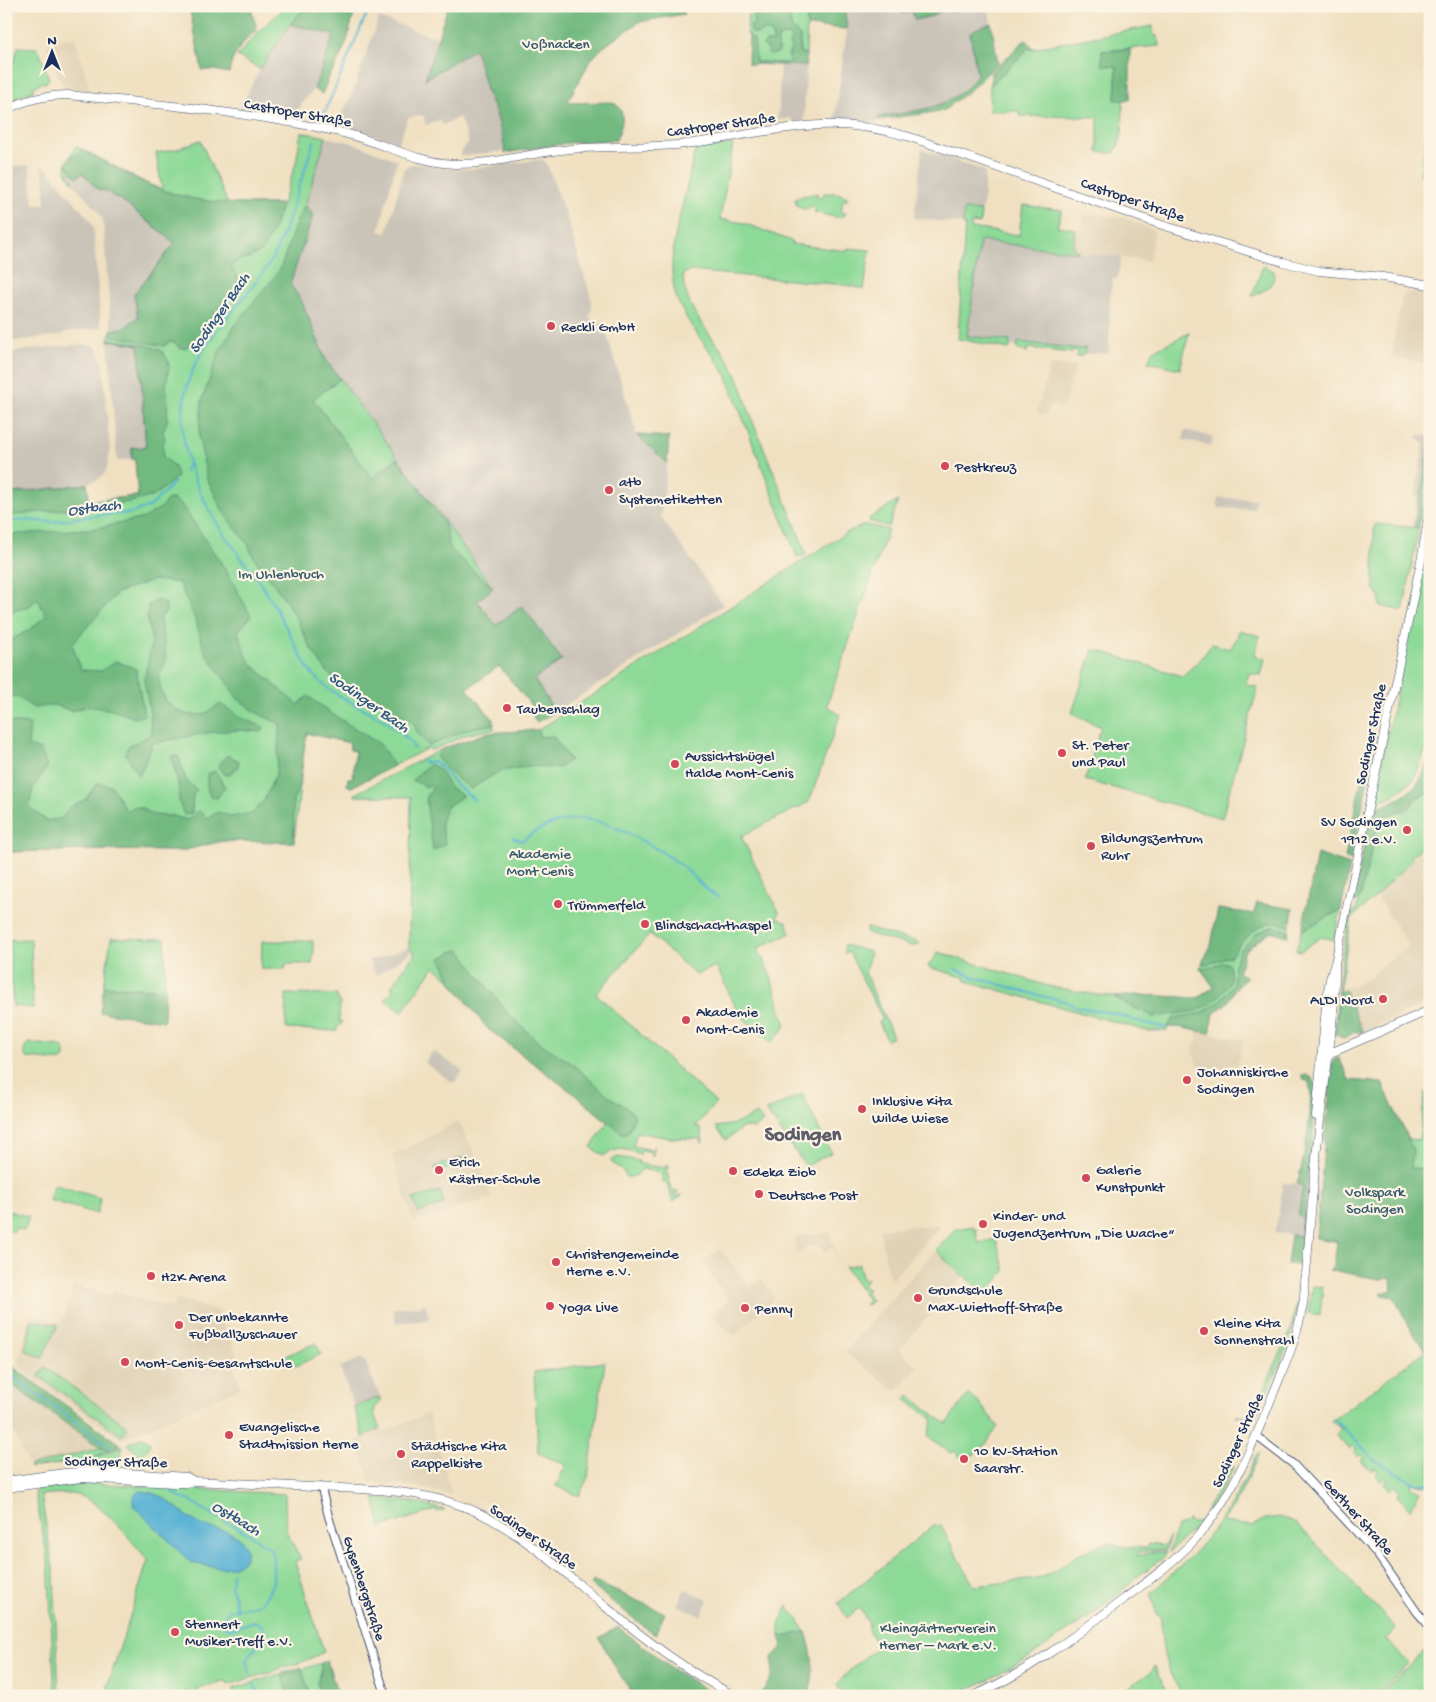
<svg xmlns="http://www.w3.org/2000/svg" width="1436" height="1702" font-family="'Gochi Hand',sans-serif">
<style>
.built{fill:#e0d2b6}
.industrial{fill:#c9c3b8}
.green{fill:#8dd997;stroke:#54847a}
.forest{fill:#72b980;stroke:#46746f}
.water{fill:#56b1d4;stroke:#387099}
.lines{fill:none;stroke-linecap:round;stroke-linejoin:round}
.stream{stroke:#56b1d4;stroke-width:2}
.tertiary-casing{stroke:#3b4a6d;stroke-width:9}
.secondary-casing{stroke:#3b4a6d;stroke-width:9}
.tertiary{stroke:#fff;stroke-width:7}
.secondary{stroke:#fff;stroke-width:8}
.poi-dot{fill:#d1495b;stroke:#fcf5e5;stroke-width:2}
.labels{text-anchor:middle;stroke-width:4.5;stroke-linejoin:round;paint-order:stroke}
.park-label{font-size:15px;fill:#385a6c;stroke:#fcf5e5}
.street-label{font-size:15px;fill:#1b2f5e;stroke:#fcf5e5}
.poi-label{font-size:15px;fill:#1b2f5e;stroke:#fcf5e5;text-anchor:start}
.water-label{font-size:16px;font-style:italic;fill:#2d5681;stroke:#fcf5e5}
.district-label{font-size:20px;font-weight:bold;fill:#5c5b69;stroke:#fcf5e5}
</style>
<rect width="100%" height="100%" fill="#fcf5e5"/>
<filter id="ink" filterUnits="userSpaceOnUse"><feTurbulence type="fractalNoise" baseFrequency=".02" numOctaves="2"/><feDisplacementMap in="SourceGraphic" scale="10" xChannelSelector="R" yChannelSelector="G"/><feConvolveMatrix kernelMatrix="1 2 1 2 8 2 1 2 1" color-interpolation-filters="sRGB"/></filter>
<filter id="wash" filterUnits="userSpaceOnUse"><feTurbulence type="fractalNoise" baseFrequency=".0096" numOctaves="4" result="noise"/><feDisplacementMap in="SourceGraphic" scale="20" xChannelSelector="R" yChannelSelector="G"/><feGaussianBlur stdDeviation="1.12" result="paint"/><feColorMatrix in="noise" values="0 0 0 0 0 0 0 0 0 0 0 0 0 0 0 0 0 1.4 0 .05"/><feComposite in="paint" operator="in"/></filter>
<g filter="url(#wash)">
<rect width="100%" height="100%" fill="#f0e0c1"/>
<path class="built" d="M 68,37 L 68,39 L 75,37 L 90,90 L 66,88 L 60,81 L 47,46 L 52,45 L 52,42 Z
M 1084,213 L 1124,218 L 1152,229 L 1154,233 L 1149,261 L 1079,252 L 1073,248 L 1075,229 L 1082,230 Z
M 1411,291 L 1430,295 L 1430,364 L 1391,357 L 1402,297 L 1404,293 Z
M 1054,365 L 1076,366 L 1062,409 L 1049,405 L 1046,416 L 1037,413 L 1049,369 Z
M 1424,849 L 1430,858 L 1430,1001 L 1363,1032 L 1344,989 L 1368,979 L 1382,965 L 1409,946 L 1376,895 Z
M 1195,1031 L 1244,1040 L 1236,1069 L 1233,1063 L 1204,1076 L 1192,1051 L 1194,1050 L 1193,1047 L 1197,1045 L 1195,1042 L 1199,1040 Z
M 458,1121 L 478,1159 L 492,1198 L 413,1222 L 392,1156 Z
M 938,1225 L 939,1227 L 890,1281 L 879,1228 Z
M 829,1233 L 838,1258 L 832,1248 L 824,1253 L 819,1246 L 809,1246 L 797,1254 L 795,1251 L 795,1236 Z
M 721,1249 L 749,1287 L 761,1279 L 775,1298 L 735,1335 L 717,1322 L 711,1314 L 729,1301 L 702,1262 Z
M 936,1250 L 963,1277 L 899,1350 L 918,1366 L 896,1391 L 845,1353 L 856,1338 Z
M 74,1285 L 112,1296 L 114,1291 L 173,1308 L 176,1298 L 217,1310 L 225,1331 L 228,1330 L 237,1356 L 231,1358 L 241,1387 L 124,1439 L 119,1438 L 24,1372 L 18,1365 L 27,1327 L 28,1313 L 62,1323 Z
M 9,1383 L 101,1448 L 29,1466 L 6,1416 L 6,1391 Z
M 428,1413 L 452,1495 L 416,1487 L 370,1482 L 357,1440 L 380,1428 L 383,1432 Z"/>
<path class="industrial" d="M 844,6 L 900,6 L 902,13 L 912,11 L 915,19 L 932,16 L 950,7 L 956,10 L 955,6 L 988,6 L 991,23 L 975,29 L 977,75 L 952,99 L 937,106 L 878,119 L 876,123 L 835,119 L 847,29 Z
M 379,18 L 438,38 L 425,79 L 475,49 L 487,93 L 496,113 L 503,139 L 504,151 L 459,156 L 464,147 L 469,143 L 459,117 L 443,125 L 440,120 L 426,125 L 423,115 L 408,118 L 398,144 L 363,131 L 336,123 L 351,97 Z
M 290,24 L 334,35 L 314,89 L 302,103 L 296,115 L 246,107 L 244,109 L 240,108 L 260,69 Z
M 780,65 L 806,66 L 804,121 L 793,122 L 791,118 L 777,120 L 779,108 Z
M 326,137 L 353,143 L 397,160 L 379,231 L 387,233 L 404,169 L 409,165 L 417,164 L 452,169 L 470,169 L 543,159 L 547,164 L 566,215 L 592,301 L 592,310 L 589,316 L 595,326 L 603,322 L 637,435 L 667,463 L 661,517 L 723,605 L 555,712 L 534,679 L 561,661 L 523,606 L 496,626 L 476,601 L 493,588 L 325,358 L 301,300 L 290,284 L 313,216 L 305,205 Z
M 922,149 L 985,171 L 983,204 L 981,211 L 964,210 L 963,224 L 914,218 Z
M 29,165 L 34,205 L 45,204 L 45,186 L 43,171 L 40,166 L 46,168 L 90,220 L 93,226 L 101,328 L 65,332 L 62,335 L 6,342 L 6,167 Z
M 70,172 L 78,176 L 83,172 L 98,190 L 107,191 L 112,196 L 120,199 L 175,243 L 138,317 L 124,328 L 111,330 L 103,220 L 98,211 L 72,182 L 74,180 L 68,173 Z
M 980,241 L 1121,257 L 1117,280 L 1113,278 L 1110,295 L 1109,353 L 1084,354 L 1085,348 L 1017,347 L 1011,346 L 1011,343 L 967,336 Z
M 108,341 L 139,345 L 146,447 L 132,448 L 132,459 L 117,461 Z
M 84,344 L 92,345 L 98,349 L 103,364 L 110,451 L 107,469 L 104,474 L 97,480 L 79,486 L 6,494 L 6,352 Z
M 1185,430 L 1213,437 L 1211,446 L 1183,440 Z
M 1418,435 L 1430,436 L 1430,442 L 1415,527 L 1412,527 L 1417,497 L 1415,497 L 1424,445 L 1420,440 L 1417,440 Z
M 1218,498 L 1255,499 L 1254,509 L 1218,508 Z
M 409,947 L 412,951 L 377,975 L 371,966 L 373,964 L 369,964 L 369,960 L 380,958 Z
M 433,1051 L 463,1071 L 455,1082 L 452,1082 L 426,1064 L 426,1060 Z
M 1283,1183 L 1303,1185 L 1298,1215 L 1302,1216 L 1300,1236 L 1275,1233 Z
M 425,1304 L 429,1316 L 428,1320 L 396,1323 L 392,1308 L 418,1306 Z
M 360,1359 L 365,1361 L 380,1397 L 354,1407 L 340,1367 Z
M 685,1589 L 708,1599 L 701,1616 L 677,1605 Z"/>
<path class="green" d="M 287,6 L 306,6 L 288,27 L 260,69 L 237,56 L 259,31 Z
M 758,6 L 806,6 L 807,23 L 806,54 L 800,54 L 800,36 L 792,29 L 790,19 L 772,12 L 753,17 L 754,22 L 759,31 L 767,30 L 771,33 L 774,42 L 765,47 L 767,48 L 768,53 L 779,50 L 777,45 L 778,38 L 783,35 L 790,35 L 791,48 L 788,55 L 792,63 L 756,62 L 751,38 L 747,34 L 748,15 L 759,13 Z
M 1153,26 L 1154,36 L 1158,36 L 1159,46 L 1102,51 L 1117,66 L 1115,100 L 1123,100 C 1122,118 1125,138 1114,153 L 1098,152 L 1098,117 L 1019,116 L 1019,111 L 989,111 L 990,86 L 1029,48 L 1032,50 L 1034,48 Z
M 18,47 L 36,48 L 39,50 L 49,79 L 45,84 L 44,82 L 33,87 L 34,90 L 6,104 L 6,67 L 14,62 Z
M 1428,120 L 1430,120 L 1430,178 L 1420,175 Z
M 301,132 L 326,137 L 305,206 L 313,215 L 290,284 L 301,300 L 325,358 L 493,588 L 477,601 L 496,625 L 522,606 L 562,660 L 534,679 L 555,712 L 536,722 L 533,716 L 537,712 L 499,666 L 467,689 L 493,719 L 494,729 L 468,734 L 432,750 L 428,748 L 351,787 L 347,785 L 348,778 L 353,778 L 355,751 L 350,750 L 350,743 L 307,733 L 304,749 L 294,842 L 222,841 L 181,851 L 93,850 L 6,852 L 6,494 L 87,484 L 89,501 L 138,496 L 135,460 L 132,459 L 132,448 L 146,447 L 139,345 L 115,341 L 108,341 L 111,330 L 124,328 L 138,317 L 134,294 L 175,243 L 120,199 L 112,196 L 107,191 L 98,190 L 83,173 L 77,177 L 69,172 L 68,174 L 74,180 L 72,182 C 61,167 68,161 76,146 L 146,183 L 162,190 L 156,153 L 177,149 L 200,140 L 228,204 L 282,204 L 296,163 Z
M 733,144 L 720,219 L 744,223 L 791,241 L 792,244 L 848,251 L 848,248 L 870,250 L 864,289 L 845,285 L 690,271 L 684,273 L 683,277 C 686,317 721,341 737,376 C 744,390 747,407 753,422 C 770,463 787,504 803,545 L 806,555 L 797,557 L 726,375 C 712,352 693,332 681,308 C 664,275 675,236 683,202 C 688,185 691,167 695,149 Z
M 818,193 L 816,197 L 822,198 L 824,193 L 836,193 L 846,196 L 848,200 L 843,200 L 841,212 L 846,213 L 844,216 C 835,219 823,214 814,212 L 816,209 L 811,206 L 808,210 L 798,207 L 796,204 L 795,199 L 798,197 Z
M 1023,205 L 1062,210 L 1057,226 L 1075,229 L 1073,248 L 1079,252 L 980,241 L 967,336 L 1010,341 L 1010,348 L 1009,349 L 958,339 L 965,225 L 963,224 L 964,210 L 981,211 L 980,224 L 971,223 L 971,228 L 1019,235 Z
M 1263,266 L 1274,271 C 1275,287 1265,290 1252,296 Z
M 1189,333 L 1180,369 L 1148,362 L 1152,351 Z
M 1019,342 L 1081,349 L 1085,348 C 1086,354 1082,357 1077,357 L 1077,351 L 1073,351 L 1072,353 L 1029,348 L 1027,352 L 1017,349 L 1018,343 Z
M 898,501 L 889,527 L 869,521 L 870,518 Z
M 1376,524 L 1419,528 L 1403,611 L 1380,606 L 1380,597 L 1374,589 L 1374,527 Z
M 866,525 L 888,530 L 827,705 L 840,715 L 809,802 L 741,836 L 779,912 L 777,918 L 788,922 L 786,923 L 791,933 L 758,948 L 771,977 L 786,1026 L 771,1043 L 739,1014 L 716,966 L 696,975 L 650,934 L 596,994 L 716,1103 L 695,1127 L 698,1127 L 701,1129 L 703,1143 L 702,1143 L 701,1139 L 669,1138 L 637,1132 L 633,1146 L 652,1150 L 654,1146 L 653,1155 L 651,1156 L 652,1152 L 641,1150 L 640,1154 C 622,1148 619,1147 603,1156 L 591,1147 L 608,1122 L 574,1094 L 488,1029 L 452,983 L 452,981 L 434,967 L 402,1012 L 385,1000 L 393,990 L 391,987 L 415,953 L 409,947 L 411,797 L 355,796 L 355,794 L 442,749 L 487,733 L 538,730 L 846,533 L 859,527 Z
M 1430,533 L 1430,737 L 1417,773 L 1412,781 L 1393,796 L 1373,803 Z
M 1239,630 L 1260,636 L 1254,656 L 1265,659 L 1261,675 L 1249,673 L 1246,683 L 1248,685 L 1258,687 L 1222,818 L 1085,780 L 1101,727 L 1072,713 L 1093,649 L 1182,676 L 1200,660 L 1212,644 L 1230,649 L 1237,638 Z
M 1430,792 L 1430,840 L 1411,857 L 1413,859 L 1367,905 L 1352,917 L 1339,991 L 1336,1031 L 1338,1034 L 1334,1035 C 1337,994 1341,955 1350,914 L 1356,910 L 1380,817 L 1411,807 L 1415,798 Z
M 1257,903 L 1293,909 L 1288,936 L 1271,931 L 1245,950 L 1238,973 L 1247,977 L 1234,990 L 1228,1002 L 1214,1013 L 1210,1033 L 1178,1027 L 1168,1027 L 1167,1031 L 1147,1031 L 966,981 L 966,978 L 928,967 C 930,961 936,958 938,952 L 1048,986 L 1097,995 L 1122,997 L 1139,995 L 1198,998 L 1214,987 L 1200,968 L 1211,946 L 1218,909 L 1254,914 Z
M 1341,910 L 1334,940 L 1321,937 L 1301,951 L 1296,950 L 1302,930 Z
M 867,928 L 920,943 L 916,946 L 911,946 L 866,933 Z
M 111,938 L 165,939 L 165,990 L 104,986 Z
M 31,939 L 33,1008 L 13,1006 L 9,940 Z
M 262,941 L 313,941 L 313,948 L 314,951 L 312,964 L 286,964 L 285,969 L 261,969 Z
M 844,945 L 870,952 L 865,973 L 893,1037 L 887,1040 L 879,1022 L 882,1020 L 882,1018 L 849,952 L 845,954 Z
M 286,994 L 337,995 L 337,1000 L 340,1002 L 339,1021 L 342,1021 L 341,1025 L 337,1027 L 337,1031 L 287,1029 L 286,1027 Z
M 28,1043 L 61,1046 L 65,1051 L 65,1057 L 62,1061 L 27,1058 L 24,1053 L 25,1046 Z
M 1339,1058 L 1349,1080 L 1382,1083 L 1408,1139 L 1419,1140 L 1425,1093 L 1430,1092 L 1430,1485 L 1422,1486 L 1412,1482 L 1411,1486 L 1420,1491 L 1410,1509 L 1397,1496 L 1400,1492 L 1394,1486 L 1390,1490 L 1385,1484 L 1388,1480 L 1385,1478 L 1382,1481 L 1375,1475 L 1378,1471 L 1375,1468 L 1372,1471 L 1361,1461 L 1364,1457 L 1361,1454 L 1357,1457 L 1354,1454 L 1356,1449 L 1353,1446 L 1350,1449 L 1335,1435 L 1341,1429 L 1331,1421 L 1425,1351 L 1401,1311 L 1391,1278 L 1339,1242 L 1316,1238 L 1332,1064 L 1334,1060 Z
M 802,1094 L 831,1153 L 806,1166 L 766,1111 Z
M 757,1114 L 763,1122 L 753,1129 L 749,1127 L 742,1128 L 726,1140 L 716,1127 L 735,1124 Z
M 468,1156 L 470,1158 L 470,1164 L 461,1170 L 450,1167 L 441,1171 L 435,1169 L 436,1166 Z
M 618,1157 L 639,1161 L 639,1164 L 665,1168 L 666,1164 L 669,1165 L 670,1167 L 666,1169 L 673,1192 L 679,1192 L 675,1195 L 676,1197 L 681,1194 L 682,1196 L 673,1202 L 667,1183 L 662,1182 L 662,1173 L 642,1169 L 637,1175 L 627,1178 L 624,1172 L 610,1161 Z
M 56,1185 L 100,1198 L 97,1214 L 49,1200 L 53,1187 Z
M 440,1191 L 444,1204 L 418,1213 L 413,1199 Z
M 6,1210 L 29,1217 L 25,1230 L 16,1228 L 14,1232 L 8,1230 L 6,1235 Z
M 973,1226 L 974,1230 L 976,1229 L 978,1243 L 996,1239 L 1005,1271 L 985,1294 L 965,1276 L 963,1277 L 936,1250 L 956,1229 Z
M 859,1264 L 862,1279 L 868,1279 L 862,1285 L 868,1290 L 865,1293 L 872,1300 L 869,1304 L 865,1305 L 868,1300 L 845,1267 Z
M 1312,1286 L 1323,1287 L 1320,1315 L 1308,1313 Z
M 1296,1304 L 1298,1304 L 1289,1344 L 1257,1415 L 1249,1419 L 1236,1416 L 1251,1417 L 1255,1412 L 1268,1380 L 1287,1339 L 1291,1329 Z
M 32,1320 L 58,1325 L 42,1358 L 25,1350 Z
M 316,1343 L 321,1354 L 296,1366 L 286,1365 L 278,1359 Z
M 605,1362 L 588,1477 L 579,1496 L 556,1486 L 566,1465 L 538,1453 L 534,1372 Z
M 45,1367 L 128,1427 L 122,1436 L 39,1376 Z
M 969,1394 L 979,1403 L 998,1426 L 987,1443 L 967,1460 L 964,1456 L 961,1458 L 956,1451 L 950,1453 L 928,1436 L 933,1419 L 905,1399 L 909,1395 L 946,1424 Z
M 380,1397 L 380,1401 C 370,1412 375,1416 380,1428 L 363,1437 L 354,1407 Z
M 142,1437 L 146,1439 L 150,1443 L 148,1449 L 140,1457 L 128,1444 Z
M 123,1446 L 118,1464 L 86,1464 L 104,1453 Z
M 101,1448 L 108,1450 L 84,1464 L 60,1464 L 30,1468 L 29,1466 Z
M 1260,1453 L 1240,1494 L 1223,1522 L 1252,1526 L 1265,1519 L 1280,1517 L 1294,1522 L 1300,1527 L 1392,1624 L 1396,1629 L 1386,1639 L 1408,1663 L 1377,1696 L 1185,1696 C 1164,1673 1161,1646 1161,1616 L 1157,1615 L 1151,1597 L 1151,1593 C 1165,1579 1181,1567 1194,1553 C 1221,1525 1240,1492 1256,1456 Z
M 1231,1466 L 1234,1467 C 1222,1491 1208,1513 1191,1533 L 1190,1532 L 1169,1553 L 1177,1526 L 1184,1524 L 1189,1519 L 1188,1522 L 1197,1523 L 1202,1518 Z
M 88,1483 L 285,1494 L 286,1531 L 301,1559 L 295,1561 L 324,1652 L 300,1663 L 277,1669 L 269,1674 L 267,1673 L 228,1685 L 227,1681 L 198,1689 L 199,1694 L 188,1696 L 187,1693 L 178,1696 L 108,1696 L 108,1685 L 148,1560 C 132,1542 103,1504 80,1496 C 68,1492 54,1494 41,1495 L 54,1573 L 59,1696 L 55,1696 L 48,1560 L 35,1493 L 36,1490 Z
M 374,1497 L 378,1498 L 413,1502 L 445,1510 L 437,1512 L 436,1510 L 381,1527 Z
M 934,1525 L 941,1526 L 974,1586 L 1037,1579 L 1050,1574 L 1080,1553 L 1107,1543 L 1126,1547 L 1147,1548 L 1148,1544 L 1164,1546 L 1170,1536 L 1166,1550 L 1150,1550 L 1137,1553 L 1138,1556 L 1151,1552 L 1166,1552 L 1164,1557 L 1133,1580 L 1131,1583 L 1100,1609 L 1026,1659 L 992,1678 L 955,1695 L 847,1696 L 839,1690 L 837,1685 C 849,1669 862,1659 878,1648 L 868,1630 L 869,1624 L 859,1608 L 847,1618 L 838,1603 Z
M 788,1605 L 791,1614 L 794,1613 L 806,1632 L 780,1636 L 780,1622 Z
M 1430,1646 L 1430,1696 L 1380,1696 L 1413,1661 Z
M 321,1663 L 321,1672 L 317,1683 L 321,1696 L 235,1696 L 233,1689 L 301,1667 L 303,1669 Z
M 1155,1666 L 1159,1677 L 1171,1696 L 1117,1696 L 1152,1671 Z"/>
<path class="forest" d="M 189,6 L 250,6 L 257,29 C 243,42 232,54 229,73 L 214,70 L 202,70 Z
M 306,6 L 359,6 L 354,13 L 347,41 L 335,68 L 330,74 L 322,94 L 314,89 L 334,35 L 290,24 Z
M 448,6 L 681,6 L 684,14 L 639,22 L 616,38 L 601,49 L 590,61 L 569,99 L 569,103 L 612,102 C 628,110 622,126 616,140 L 567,143 L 505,153 L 503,139 L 496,113 L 487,93 L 475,49 L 425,79 Z
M 806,6 L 844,6 L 847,29 L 807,26 Z
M 900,6 L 955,6 L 956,10 L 951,12 L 949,7 L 932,16 L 915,20 L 912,11 L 902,13 Z
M 776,9 L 788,12 L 791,14 L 790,26 L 800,36 L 800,54 L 806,54 L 806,66 L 748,64 L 749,34 L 751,38 L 754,39 L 756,62 L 791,63 L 788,60 L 791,48 L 789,44 L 791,40 L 790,35 L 783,35 L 778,38 L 778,53 L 770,55 L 768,53 L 767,48 L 763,45 L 766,42 L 774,42 L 771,33 L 764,30 L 756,34 L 752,33 L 750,27 L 754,22 L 754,15 L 767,11 L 770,13 Z
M 991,23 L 998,63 L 972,88 L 943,111 L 877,120 L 879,117 C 918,110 952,110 977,75 L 970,33 L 975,29 Z
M 1026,39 L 1034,50 L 1029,48 L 990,86 L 991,72 Z
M 1130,49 L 1130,100 L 1115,100 L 1117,67 L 1102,65 L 1102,51 Z
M 81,149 C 107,163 133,179 160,189 C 199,204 241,205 282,204 L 272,233 L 262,251 L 249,258 L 239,260 L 231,268 L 240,279 L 233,291 L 186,348 L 180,348 L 174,342 L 169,342 L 164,346 L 110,335 L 111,330 L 124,328 L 138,317 L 134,294 L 175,243 L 120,199 L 112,196 L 107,191 L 98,190 L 83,173 L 77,177 L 66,164 L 71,155 L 74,156 Z
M 305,205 L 313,215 L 290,284 L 301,300 L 325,358 L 340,379 L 313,399 L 372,478 L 397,458 L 444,521 L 450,549 L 493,588 L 477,601 L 496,625 L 522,606 L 562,660 L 534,679 L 555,712 L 537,722 L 536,722 L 533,716 L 537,712 L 499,666 L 467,689 L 493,719 L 494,724 L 468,729 L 429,746 L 417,732 L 413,722 L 334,678 L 327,672 L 311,649 L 296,618 L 282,595 L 254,558 L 248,544 L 225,515 L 207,479 L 199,438 L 202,400 L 219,352 L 235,325 L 280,270 L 297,220 Z
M 109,339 L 146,345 L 161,350 L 168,360 L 169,367 L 166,387 L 168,401 L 167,422 L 163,432 L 165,440 L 163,444 L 163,457 C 171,463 176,466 177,477 L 154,496 L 130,502 L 6,516 L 6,494 L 87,484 L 89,501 L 138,496 L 135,460 L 132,459 L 132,448 L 146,447 L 139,345 L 115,341 L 108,341 Z
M 637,435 L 669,437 L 667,463 Z
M 1430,442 L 1430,466 L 1419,528 L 1415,527 Z
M 168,499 L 173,499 L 182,505 L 227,572 L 251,616 L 238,632 L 246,655 L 252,665 L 298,705 L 308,696 L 332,714 L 381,745 L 394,766 L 351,787 L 347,785 L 348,778 L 353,778 L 355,751 L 350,750 L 350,743 L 307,733 L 304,749 L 299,788 L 293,800 L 294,842 L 222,841 L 181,851 L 93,850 L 6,852 L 6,722 L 30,724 L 28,746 L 41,750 L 47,767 L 33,788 L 29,807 L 47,821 L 62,818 L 69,808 L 86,799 L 97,783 L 112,786 L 126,811 L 132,807 L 140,807 L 154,815 L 173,816 L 187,820 L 199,811 L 208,818 L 218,812 L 232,817 L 253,813 L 264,800 L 276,774 L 280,724 L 257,713 L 238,699 L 204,650 L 195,619 L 179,583 L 154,580 L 117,593 L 72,644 L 81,670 L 101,671 L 116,661 L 136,669 L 144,715 L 135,718 L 112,710 L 88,706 L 71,711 L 55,705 L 34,708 L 19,698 L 6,694 L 6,643 L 29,630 L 46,616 L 38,599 L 28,607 L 6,613 L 6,535 L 98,528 L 144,518 L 162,507 Z
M 158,600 L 166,604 L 166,612 L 159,618 C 162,630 167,652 165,664 C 164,668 159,673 159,678 C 159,701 180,720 203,714 C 208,713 215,707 220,704 L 244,719 L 264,727 L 262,732 L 239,730 L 213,732 L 153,743 L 139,776 L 125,754 L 129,745 L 144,739 L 151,732 L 150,712 L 144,681 L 152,641 L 147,618 L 148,605 Z
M 538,730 L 540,737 L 553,736 L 570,760 L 558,768 L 529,766 L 498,772 L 471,789 L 452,775 L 436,757 L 442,749 L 487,733 Z
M 1372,736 L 1377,737 L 1351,860 L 1345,858 L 1358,796 Z
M 227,755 L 239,761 L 237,768 L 229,775 L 223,774 L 219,768 L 220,762 Z
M 1430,755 L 1430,792 L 1415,798 L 1408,809 L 1380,817 L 1360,898 L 1356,902 L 1352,902 L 1372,808 C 1386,806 1408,796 1417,784 C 1423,777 1426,764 1430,755 Z
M 171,756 L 178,756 L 187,782 L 197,790 L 193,794 L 192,813 L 184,815 L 179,803 L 178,782 Z
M 430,764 L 438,768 L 450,787 L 463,796 L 446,807 L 441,823 L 445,844 L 433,851 L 426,800 L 427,794 L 429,794 L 432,788 L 429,785 L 427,787 L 412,780 Z
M 215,771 L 225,787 L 217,798 L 211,797 C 206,790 207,782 207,774 Z
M 1317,854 L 1350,865 L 1341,910 L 1302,930 Z
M 1257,903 L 1293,909 L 1290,927 L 1278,923 L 1269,923 L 1255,930 L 1240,944 L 1230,957 L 1223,958 L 1207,965 L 1202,963 L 1211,946 L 1218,909 L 1254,914 Z
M 1274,926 L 1288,931 L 1288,936 L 1271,931 L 1245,950 L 1238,973 L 1247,977 L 1234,990 L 1228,1002 L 1214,1013 L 1210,1033 L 1178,1027 L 1168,1027 L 1173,1018 L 1202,1013 L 1218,1003 L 1233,985 L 1234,965 L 1240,950 L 1257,933 Z
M 461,950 L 478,975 L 507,1012 L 537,1041 L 571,1063 L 610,1097 L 630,1110 L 635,1116 L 629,1131 L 623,1134 L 574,1094 L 488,1029 L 452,983 L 441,958 L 454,951 Z
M 1223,962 L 1229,964 L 1231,975 L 1229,985 L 1211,1004 L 1196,1011 L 1155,1017 L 1130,1006 L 1114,997 L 1139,995 L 1198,998 L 1214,987 L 1200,967 L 1208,968 Z
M 104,986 L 165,990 L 164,1021 L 100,1012 Z
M 1344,989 L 1363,1032 L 1355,1032 L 1344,1038 L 1340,1037 L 1336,1031 L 1339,991 Z
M 1339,1058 L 1349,1080 L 1382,1083 L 1413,1150 L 1411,1168 L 1430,1170 L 1430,1358 L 1413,1333 L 1394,1297 L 1381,1295 L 1382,1293 L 1392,1290 L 1391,1278 L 1380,1279 L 1329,1270 L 1334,1266 L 1337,1241 L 1316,1238 L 1332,1064 L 1334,1060 Z
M 1306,1075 L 1312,1078 L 1316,1085 L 1312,1151 L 1310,1153 L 1300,1262 L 1296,1265 L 1287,1264 L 1291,1235 L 1300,1236 L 1302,1217 L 1298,1216 L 1303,1186 L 1297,1184 C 1303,1167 1316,1095 1308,1081 L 1303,1080 L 1301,1076 Z
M 6,1360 L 17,1370 L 121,1445 L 108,1450 L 101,1448 L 6,1381 Z
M 593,1581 L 665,1613 L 655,1635 L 591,1585 Z
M 618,1627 L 674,1670 L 716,1696 L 634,1695 L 620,1675 L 599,1638 Z
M 806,1632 C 813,1654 816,1674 808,1696 L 759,1696 C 770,1680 774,1678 772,1657 L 783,1646 L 780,1636 Z
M 327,1660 L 338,1696 L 321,1696 L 317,1683 L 321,1672 L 321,1663 Z
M 302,1669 L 310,1696 L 289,1696 L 282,1675 Z"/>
<path class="water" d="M 139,1491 C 168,1491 178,1515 204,1526 C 215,1530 231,1530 240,1539 C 246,1545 248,1552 245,1560 L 233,1567 L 221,1568 L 191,1563 L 134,1506 L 133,1497 Z"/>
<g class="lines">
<path class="stream" d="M 324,114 L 370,6
M 314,141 C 307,162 300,184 293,205 C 286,225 280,247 269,264 C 246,299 214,327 195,365 C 166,425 191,486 226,537 C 239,556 254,573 266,592 C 282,616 293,644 308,668 C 333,705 393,712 415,749
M 185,472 L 188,465
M 6,522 L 23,520 L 52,522 L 91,516 L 131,513 L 151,506 L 174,482
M 424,761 L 425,763 L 433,761 L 439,765 L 455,784 L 475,800
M 513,837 L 522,841 C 538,827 557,821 577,819 C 605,816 659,849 681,865 C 693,874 704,891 719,897
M 955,969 L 971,976 L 1037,995 L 1064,1001 L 1077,1007 L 1118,1014 L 1133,1020 L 1166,1028
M 6,1372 L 112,1448
M 1334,1419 L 1375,1460 L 1411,1481 L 1421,1484 L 1430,1483
M 172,1491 L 183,1499 L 190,1500 L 203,1509 L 248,1533 L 270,1549 L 273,1556 L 273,1582 L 267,1596 L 261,1603 L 251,1607 L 229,1610 L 222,1620 L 224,1626 L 231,1629 L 255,1621 L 263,1626 L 264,1637 C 258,1646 249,1653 246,1662 L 250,1673
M 232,1573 L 231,1589 L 235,1598 L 236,1609
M 254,1684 L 256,1689 L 262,1696"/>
</g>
</g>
<g filter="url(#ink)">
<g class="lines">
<defs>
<path id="tertiary" d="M 1256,1436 L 1293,1464 L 1362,1538 L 1376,1553 L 1417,1612 L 1430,1627
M 321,1487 L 329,1518 L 386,1696"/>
<path id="secondary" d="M 6,110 C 26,99 44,96 67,95 C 156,104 247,112 335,131 C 376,139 412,162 454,164 C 490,165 525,154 561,150 C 599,145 638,148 677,145 C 725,140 773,127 821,125 C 851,124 882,129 910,137 L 1162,225 L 1283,262 L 1319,271 L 1383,277 L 1430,285
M 1326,1055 L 1430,1010
M 1316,1116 L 1327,996 L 1330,979 L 1335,963 L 1420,566 L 1430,510
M 6,1481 L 64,1473 L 95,1471 L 187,1477 L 194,1481
M 6,1488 L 81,1478 L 174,1483 L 186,1483 L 194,1481 C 233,1483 273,1485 312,1487 C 367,1489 428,1489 479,1513 C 523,1534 564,1572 601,1603 C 642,1637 687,1672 735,1696
M 973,1696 C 1023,1675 1078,1634 1121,1601 C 1148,1581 1176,1561 1198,1536 C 1233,1495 1254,1442 1274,1392 C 1285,1365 1297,1338 1302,1309 C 1305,1298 1304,1286 1306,1274 C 1310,1229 1313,1183 1318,1138 C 1324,1080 1336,1021 1335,963"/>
</defs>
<use href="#tertiary" class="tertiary-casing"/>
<use href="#secondary" class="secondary-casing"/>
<use href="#tertiary" class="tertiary"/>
<use href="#secondary" class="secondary"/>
</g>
</g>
<g class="poi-dot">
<circle cx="551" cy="326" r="5"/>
<circle cx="945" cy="466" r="5"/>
<circle cx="609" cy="490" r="5"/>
<circle cx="507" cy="708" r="5"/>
<circle cx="1062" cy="753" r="5"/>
<circle cx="675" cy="764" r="5"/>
<circle cx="1407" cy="830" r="5"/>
<circle cx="1091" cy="846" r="5"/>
<circle cx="558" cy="904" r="5"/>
<circle cx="645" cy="924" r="5"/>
<circle cx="1383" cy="999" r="5"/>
<circle cx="686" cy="1020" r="5"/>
<circle cx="1187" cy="1080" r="5"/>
<circle cx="862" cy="1109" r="5"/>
<circle cx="439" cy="1170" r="5"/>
<circle cx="733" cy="1171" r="5"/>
<circle cx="1086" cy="1178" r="5"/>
<circle cx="759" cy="1194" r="5"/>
<circle cx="983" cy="1224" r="5"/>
<circle cx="556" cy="1262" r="5"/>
<circle cx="151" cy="1276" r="5"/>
<circle cx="918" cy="1298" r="5"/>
<circle cx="550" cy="1306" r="5"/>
<circle cx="745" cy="1308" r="5"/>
<circle cx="179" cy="1325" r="5"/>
<circle cx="1204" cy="1331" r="5"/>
<circle cx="125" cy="1362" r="5"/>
<circle cx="229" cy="1435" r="5"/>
<circle cx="401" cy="1454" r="5"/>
<circle cx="964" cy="1459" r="5"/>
<circle cx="175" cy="1632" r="5"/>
</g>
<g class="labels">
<g class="park-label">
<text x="556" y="48">Voßnacken</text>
<text x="281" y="578">Im Uhlenbruch</text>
<text x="540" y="858">Akademie<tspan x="540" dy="17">Mont Cenis</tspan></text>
<text x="1375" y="1196">Volkspark<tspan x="1375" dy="17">Sodingen</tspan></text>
<text x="938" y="1632">Kleingärtnerverein<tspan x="938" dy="17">Herner – Mark e.V.</tspan></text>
</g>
<g class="street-label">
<text transform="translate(298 112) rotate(10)" y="5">Castroper Straße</text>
<text transform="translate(721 124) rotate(-8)" y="5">Castroper Straße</text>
<text transform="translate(1133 199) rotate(19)" y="5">Castroper Straße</text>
<text transform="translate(1370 734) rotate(-78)" y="5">Sodinger Straße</text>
<text transform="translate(1237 1440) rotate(-65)" y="5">Sodinger Straße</text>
<text transform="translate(116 1461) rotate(1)" y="5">Sodinger Straße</text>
<text transform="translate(1359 1516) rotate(48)" y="5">Gerther Straße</text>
<text transform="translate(534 1536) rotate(35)" y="5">Sodinger Straße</text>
<text transform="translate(365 1588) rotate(72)" y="5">Gysenbergstraße</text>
</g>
<g class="poi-label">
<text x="561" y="331">Reckli GmbH</text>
<text x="955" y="471">Pestkreuz</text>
<text x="619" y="486">atb<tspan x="619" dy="17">Systemetiketten</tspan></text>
<text x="517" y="713">Taubenschlag</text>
<text x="1072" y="749">St. Peter<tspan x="1072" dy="17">und Paul</tspan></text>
<text x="685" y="760">Aussichtshügel<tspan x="685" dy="17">Halde Mont-Cenis</tspan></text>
<text x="1397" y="826" text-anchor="end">SV Sodingen<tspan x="1397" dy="17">1912 e.V.</tspan></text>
<text x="1101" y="842">Bildungszentrum<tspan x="1101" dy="17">Ruhr</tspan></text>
<text x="568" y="909">Trümmerfeld</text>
<text x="655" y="929">Blindschachthaspel</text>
<text x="1373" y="1004" text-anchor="end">ALDI Nord</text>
<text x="696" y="1016">Akademie<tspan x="696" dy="17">Mont-Cenis</tspan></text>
<text x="1197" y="1076">Johanniskirche<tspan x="1197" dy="17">Sodingen</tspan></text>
<text x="872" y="1105">Inklusive Kita<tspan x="872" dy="17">Wilde Wiese</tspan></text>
<text x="449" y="1166">Erich<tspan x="449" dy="17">Kästner-Schule</tspan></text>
<text x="1096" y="1174">Galerie<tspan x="1096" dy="17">Kunstpunkt</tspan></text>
<text x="743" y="1176">Edeka Ziob</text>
<text x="769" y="1199">Deutsche Post</text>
<text x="993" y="1220">Kinder- und<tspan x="993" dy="17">Jugendzentrum „Die Wache“</tspan></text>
<text x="566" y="1258">Christengemeinde<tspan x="566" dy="17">Herne e.V.</tspan></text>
<text x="161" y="1281">H2K Arena</text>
<text x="928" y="1294">Grundschule<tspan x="928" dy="17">Max-Wiethoff-Straße</tspan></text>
<text x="560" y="1311">Yoga Live</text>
<text x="755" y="1313">Penny</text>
<text x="189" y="1321">Der unbekannte<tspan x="189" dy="17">Fußballzuschauer</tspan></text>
<text x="1214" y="1327">Kleine Kita<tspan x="1214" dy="17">Sonnenstrahl</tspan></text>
<text x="135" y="1367">Mont-Cenis-Gesamtschule</text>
<text x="239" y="1431">Evangelische<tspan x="239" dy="17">Stadtmission Herne</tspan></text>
<text x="411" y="1450">Städtische Kita<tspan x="411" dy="17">Rappelkiste</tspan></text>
<text x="974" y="1455">10 kV-Station<tspan x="974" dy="17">Saarstr.</tspan></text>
<text x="185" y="1628">Stennert<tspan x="185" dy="17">Musiker-Treff e.V.</tspan></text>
</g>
<g class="water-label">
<text transform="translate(218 312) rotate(-55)" y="6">Sodinger Bach</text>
<text transform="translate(94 506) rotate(-7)" y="6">Ostbach</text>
<text transform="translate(370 701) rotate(35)" y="6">Sodinger Bach</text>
<text transform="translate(237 1517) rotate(31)" y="6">Ostbach</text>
</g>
<g class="district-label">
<text x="803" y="1140">Sodingen</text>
</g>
</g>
<rect width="1436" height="1702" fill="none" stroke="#fcf5e5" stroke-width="25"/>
<g transform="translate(52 52)" stroke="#fcf5e5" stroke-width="4" paint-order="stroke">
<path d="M0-4L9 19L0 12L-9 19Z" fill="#1b2f5e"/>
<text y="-8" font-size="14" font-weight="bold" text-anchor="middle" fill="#1b2f5e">N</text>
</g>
</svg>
